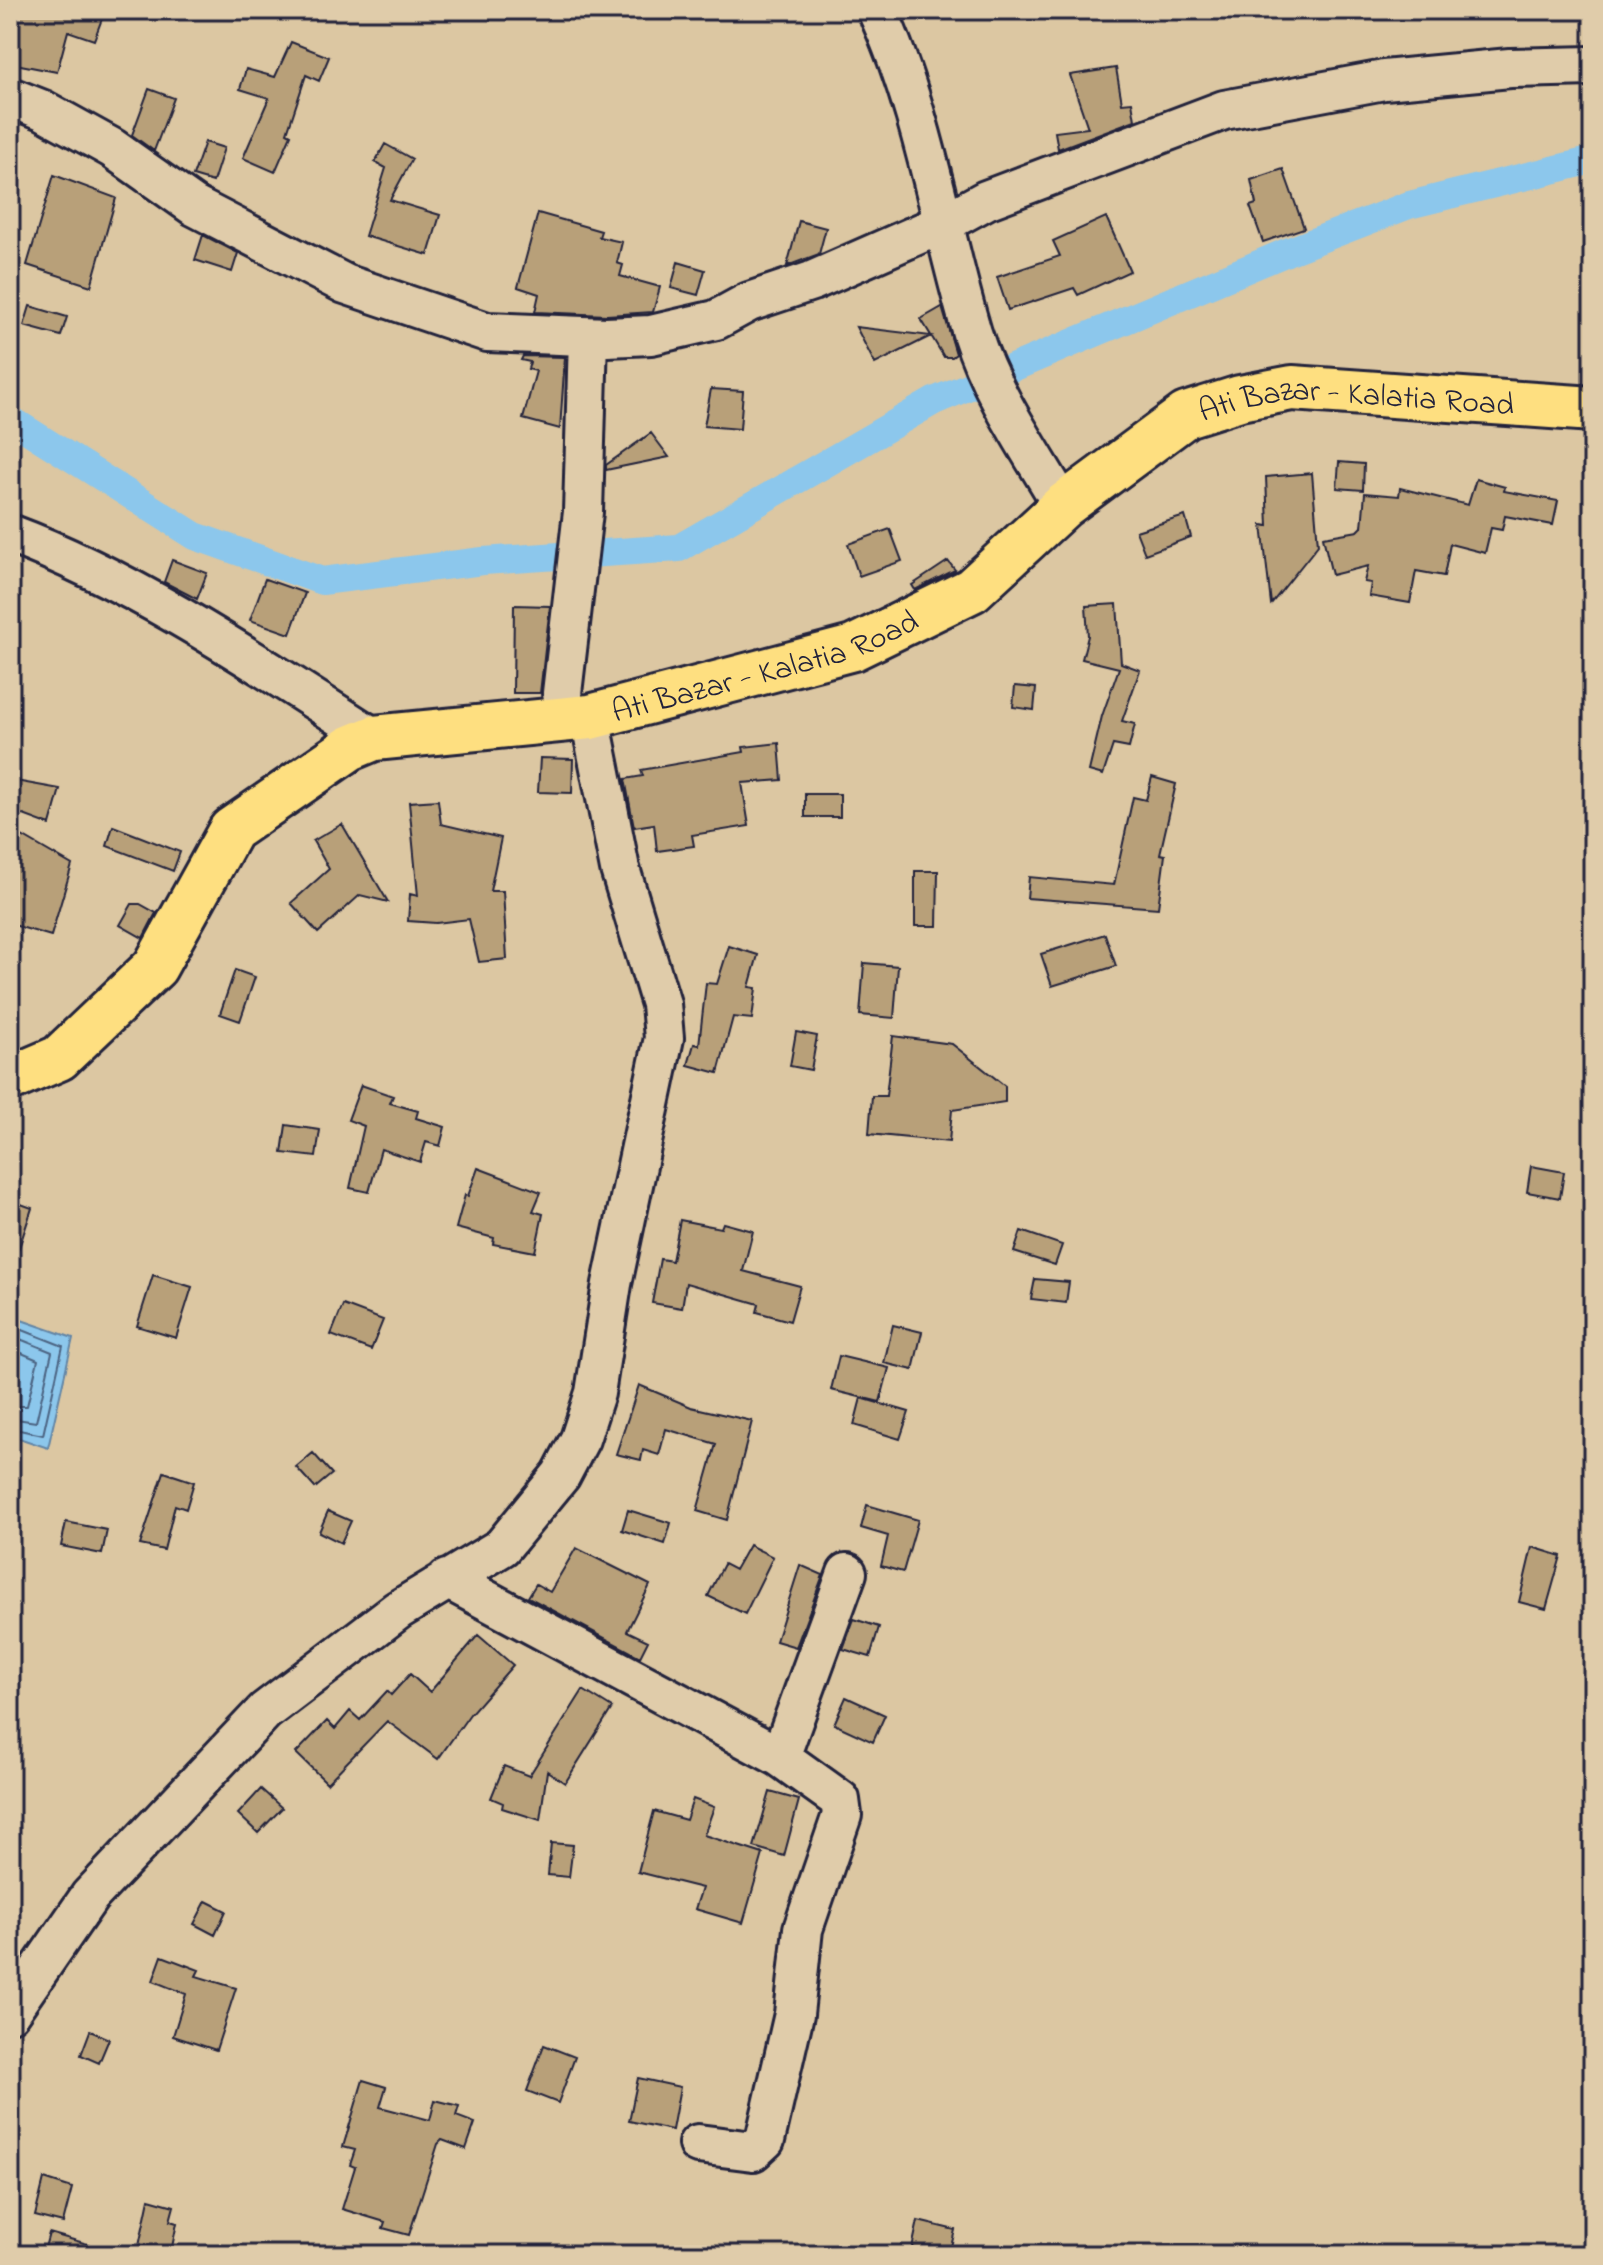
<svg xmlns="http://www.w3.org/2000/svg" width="1603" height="2265" font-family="'Indie Flower',sans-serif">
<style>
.water{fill:#8cc7ec;stroke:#6285a5;stroke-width:2}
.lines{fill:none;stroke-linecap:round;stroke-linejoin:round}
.shore{stroke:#4c6482;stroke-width:2}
.canal{stroke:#8cc7ec;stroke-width:28}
.building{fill:#b8a079;stroke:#22223b;stroke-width:2}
.minor-casing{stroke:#22223b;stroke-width:44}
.major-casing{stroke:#22223b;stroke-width:50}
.minor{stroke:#e0ccaa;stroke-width:38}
.major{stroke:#fedf80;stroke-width:44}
.labels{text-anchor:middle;stroke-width:6;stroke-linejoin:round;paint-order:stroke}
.street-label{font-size:32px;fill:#22223b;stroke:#e0ccaa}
</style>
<rect width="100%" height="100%" fill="#dcc7a2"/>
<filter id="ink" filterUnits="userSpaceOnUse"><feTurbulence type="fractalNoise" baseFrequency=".0125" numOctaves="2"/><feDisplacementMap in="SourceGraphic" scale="16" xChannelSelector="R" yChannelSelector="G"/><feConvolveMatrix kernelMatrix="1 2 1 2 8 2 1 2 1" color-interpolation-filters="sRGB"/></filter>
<g filter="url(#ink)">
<path class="water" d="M 10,1316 L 73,1338 L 48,1448 L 10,1435 Z"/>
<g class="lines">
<path class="shore" d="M 10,1325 L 63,1346 L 43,1435 L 10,1428
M 10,1335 L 52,1352 L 36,1422 L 10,1418
M 10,1348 L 38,1360 L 27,1406 L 10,1406"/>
<path class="canal" d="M 10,419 L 195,536 L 322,581 L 483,561 L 679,548 L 934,401 L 1287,252 L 1409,205 L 1593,160"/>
</g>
<path class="building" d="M 18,10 L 87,10 L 103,16 L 94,40 L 68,31 L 57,72 L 10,63 Z
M 291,42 L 329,57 L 319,81 L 306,75 L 287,133 L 291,135 L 275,172 L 243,158 L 269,98 L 240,89 L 246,69 L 275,77 Z
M 1116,68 L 1122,103 L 1132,102 L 1135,120 L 1058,149 L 1055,132 L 1088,128 L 1070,75 Z
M 149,89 L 174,98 L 154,151 L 132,135 Z
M 205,142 L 224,148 L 213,182 L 193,176 Z
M 385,144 L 412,159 L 390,200 L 440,215 L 428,255 L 365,236 L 386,168 L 375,162 Z
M 1283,169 L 1304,228 L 1263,242 L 1250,206 L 1256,204 L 1251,180 Z
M 54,175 L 116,198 L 91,286 L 27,265 Z
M 538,213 L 601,231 L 599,237 L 622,242 L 617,263 L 623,265 L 620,276 L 660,287 L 653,312 L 607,315 L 535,312 L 539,294 L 518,287 Z
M 1106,217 L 1130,271 L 1078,295 L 1074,288 L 1008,310 L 997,277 L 1060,256 L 1053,241 Z
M 799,221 L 826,228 L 819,254 L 787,266 Z
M 203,235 L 238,253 L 232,272 L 195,260 Z
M 678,262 L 705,270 L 698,295 L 671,288 Z
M 30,306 L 67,317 L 61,336 L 24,326 Z
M 942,307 L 956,354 L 952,357 L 944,357 L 921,319 Z
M 856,327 L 931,336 L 875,364 Z
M 523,356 L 565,357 L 560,429 L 523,419 L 536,371 L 528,369 L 530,362 L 521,360 Z
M 711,389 L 743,391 L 740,429 L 704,426 Z
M 651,433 L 669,457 L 606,470 L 606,465 Z
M 1339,462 L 1364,464 L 1363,490 L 1337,488 Z
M 1312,473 L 1318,545 L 1271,604 L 1262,525 L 1268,526 L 1266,477 Z
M 1476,479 L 1505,487 L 1504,491 L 1558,501 L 1553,525 L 1505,516 L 1502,530 L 1491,528 L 1485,553 L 1450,544 L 1444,576 L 1416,571 L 1410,603 L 1369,596 L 1371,583 L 1364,582 L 1368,566 L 1332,575 L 1323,537 L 1358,531 L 1362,527 L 1365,493 L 1399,496 L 1400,488 L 1468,505 Z
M 1185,516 L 1191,537 L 1145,554 L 1136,531 Z
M 890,529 L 902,561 L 859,576 L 848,544 Z
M 172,560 L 207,573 L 197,599 L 164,582 Z
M 948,561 L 955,570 L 915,590 L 912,585 Z
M 265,579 L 305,593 L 290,634 L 250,620 Z
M 1117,604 L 1121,663 L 1140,670 L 1122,721 L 1135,724 L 1129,748 L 1113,745 L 1103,775 L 1089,771 L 1102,716 L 1119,668 L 1082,659 L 1088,636 L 1086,606 Z
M 514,605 L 550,606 L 540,693 L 513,693 Z
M 1015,686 L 1036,688 L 1034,710 L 1013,707 Z
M 779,743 L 782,780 L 742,783 L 749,826 L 692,835 L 694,846 L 657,851 L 654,824 L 634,827 L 625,779 L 643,776 L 641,770 L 744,752 L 743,747 Z
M 540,758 L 573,759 L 572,793 L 538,792 Z
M 1152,777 L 1176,784 L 1160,854 L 1165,855 L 1158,908 L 1027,898 L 1029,877 L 1114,885 L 1133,797 L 1146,800 Z
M 10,780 L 60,789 L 50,825 L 10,810 Z
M 805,794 L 840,794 L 840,817 L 805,817 Z
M 438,800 L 441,824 L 501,838 L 490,891 L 503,891 L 507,959 L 479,962 L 469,919 L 436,923 L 408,921 L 410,894 L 418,896 L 409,802 Z
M 342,824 L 388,902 L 360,895 L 318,933 L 291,903 L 329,869 L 313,841 Z
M 113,826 L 180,852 L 173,871 L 107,846 Z
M 10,829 L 72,865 L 51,936 L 10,924 Z
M 915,871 L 938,871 L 937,926 L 915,926 Z
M 132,904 L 140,904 L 156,913 L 143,938 L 120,925 Z
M 1105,934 L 1116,966 L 1052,986 L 1041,954 Z
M 729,946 L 758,955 L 749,987 L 756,988 L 752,1019 L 733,1017 L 718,1073 L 688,1065 L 694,1044 L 699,1045 L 706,983 L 717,984 Z
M 864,963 L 898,966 L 894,1018 L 860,1015 Z
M 235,970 L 255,977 L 240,1021 L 220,1014 Z
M 796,1032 L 817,1036 L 811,1070 L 790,1066 Z
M 893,1036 L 952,1044 L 1005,1086 L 1005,1102 L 952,1110 L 949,1142 L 869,1134 L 872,1096 L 886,1096 Z
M 361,1085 L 393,1096 L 390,1103 L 418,1111 L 416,1118 L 445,1127 L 440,1146 L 426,1142 L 420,1162 L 381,1149 L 369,1192 L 350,1188 L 364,1126 L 348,1120 Z
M 286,1125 L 320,1130 L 316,1157 L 282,1153 Z
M 1531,1166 L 1564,1172 L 1560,1198 L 1527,1192 Z
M 478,1168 L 541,1192 L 533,1211 L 543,1214 L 535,1252 L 493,1244 L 494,1238 L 456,1228 L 465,1195 L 468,1196 Z
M 10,1200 L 32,1208 L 14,1263 L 10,1262 Z
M 680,1220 L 721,1228 L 723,1223 L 753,1231 L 743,1271 L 800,1286 L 790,1321 L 757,1312 L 759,1304 L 686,1283 L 682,1308 L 652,1303 L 660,1259 L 672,1261 Z
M 1021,1231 L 1062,1245 L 1055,1265 L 1014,1252 Z
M 153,1275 L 192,1287 L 176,1338 L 137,1326 Z
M 1035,1279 L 1069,1282 L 1066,1303 L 1031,1299 Z
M 343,1305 L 383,1320 L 371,1350 L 331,1335 Z
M 893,1325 L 922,1332 L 913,1370 L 884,1363 Z
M 839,1356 L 889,1368 L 880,1402 L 831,1390 Z
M 639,1385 L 691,1407 L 752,1421 L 727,1520 L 697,1511 L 716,1444 L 666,1429 L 659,1455 L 643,1450 L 641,1460 L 616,1454 Z
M 861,1398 L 909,1412 L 900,1439 L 854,1425 Z
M 313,1453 L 332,1474 L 315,1488 L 296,1467 Z
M 164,1472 L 194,1482 L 186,1509 L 175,1505 L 164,1550 L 140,1545 Z
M 867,1505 L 918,1520 L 903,1572 L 881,1566 L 888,1536 L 861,1528 Z
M 628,1510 L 671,1523 L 665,1544 L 622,1530 Z
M 328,1511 L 351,1521 L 341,1543 L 319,1532 Z
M 66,1522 L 107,1530 L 102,1554 L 61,1546 Z
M 749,1545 L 773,1557 L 745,1614 L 708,1596 L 724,1564 L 735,1570 Z
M 1532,1547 L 1561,1556 L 1546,1609 L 1519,1602 Z
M 576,1548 L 650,1585 L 627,1631 L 648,1641 L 640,1657 L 528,1597 L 536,1584 L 550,1592 Z
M 800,1565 L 823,1575 L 796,1647 L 776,1641 Z
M 854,1619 L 879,1627 L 870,1657 L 843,1649 Z
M 478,1635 L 513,1665 L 470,1714 L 438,1759 L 387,1721 L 327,1783 L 296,1753 L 327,1721 L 335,1729 L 350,1711 L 360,1720 L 387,1691 L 391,1695 L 410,1674 L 430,1692 Z
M 583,1690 L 612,1708 L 565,1783 L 547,1771 L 540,1820 L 502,1808 L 503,1803 L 491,1798 L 504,1766 L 529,1776 Z
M 846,1697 L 885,1715 L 873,1742 L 834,1724 Z
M 261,1789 L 282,1808 L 258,1833 L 238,1814 Z
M 770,1792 L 799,1800 L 784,1856 L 754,1847 Z
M 693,1799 L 714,1807 L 704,1835 L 763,1854 L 743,1923 L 695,1909 L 702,1888 L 638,1872 L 654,1811 L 686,1820 Z
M 551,1843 L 573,1845 L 569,1877 L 548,1875 Z
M 206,1901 L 226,1911 L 215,1935 L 194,1924 Z
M 162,1956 L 199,1970 L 196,1976 L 236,1988 L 216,2050 L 173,2036 L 186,1994 L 153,1981 Z
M 90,2031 L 109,2039 L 99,2063 L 81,2055 Z
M 544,2045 L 575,2057 L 558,2103 L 527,2091 Z
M 638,2078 L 680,2087 L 672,2130 L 629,2121 Z
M 363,2080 L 386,2087 L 380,2107 L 430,2120 L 435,2100 L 459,2106 L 456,2116 L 475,2123 L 466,2149 L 442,2140 L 438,2144 L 409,2235 L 383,2228 L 385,2222 L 342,2209 L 355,2167 L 350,2165 L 355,2150 L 343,2147 Z
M 44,2179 L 72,2188 L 63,2223 L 35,2216 Z
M 149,2199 L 174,2206 L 170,2221 L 177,2223 L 171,2252 L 139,2246 Z
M 918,2221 L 955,2230 L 949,2255 L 912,2248 Z
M 49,2233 L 105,2249 L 104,2255 L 43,2255 Z"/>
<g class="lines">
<defs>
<path id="minor" d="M 877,10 C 924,112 940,225 972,333 C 991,394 1031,451 1063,506
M 10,97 L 43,110 L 112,148 L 194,206 L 345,284 L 487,332 L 607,337 L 651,335 L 716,320 L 749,302 L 812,281 L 944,223 L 986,200 L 1224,110 L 1384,80 L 1510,68 L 1593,66
M 10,534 C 134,580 262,666 374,738
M 567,720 L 562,693 L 583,512 L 588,337
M 447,1579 L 780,1757 L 847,1573
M 10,2012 L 90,1896 L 265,1711 L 398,1610 L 502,1547 L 561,1475 L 580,1439 L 595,1393 L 612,1284 L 664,1038 L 661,1004 L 620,869 L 590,717
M 698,2144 L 753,2151 L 765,2140 L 794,2014 L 803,1929 L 842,1815 L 840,1800 L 780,1757"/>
<g id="major">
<path id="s1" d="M 10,1079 L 59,1058 L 155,967 L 231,830 L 350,748 L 374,738 L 590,717 L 853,648 L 972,590 L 1063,506 L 1186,415 L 1240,398 L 1292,388 L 1593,409"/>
</g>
</defs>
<use href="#minor" class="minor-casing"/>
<use href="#major" class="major-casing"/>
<use href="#minor" class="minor"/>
<use href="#major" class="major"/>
</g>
</g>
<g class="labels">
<g class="street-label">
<text dy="11" stroke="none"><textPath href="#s1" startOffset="1584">Ati Bazar - Kalatia Road</textPath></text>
<text dy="11" stroke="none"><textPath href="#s1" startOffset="912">Ati Bazar - Kalatia Road</textPath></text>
</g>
</g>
<rect width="1603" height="2265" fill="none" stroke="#e0ccaa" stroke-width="40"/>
<rect x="20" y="20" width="1563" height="2225" fill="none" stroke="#22223b" stroke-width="3" filter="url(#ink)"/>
</svg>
